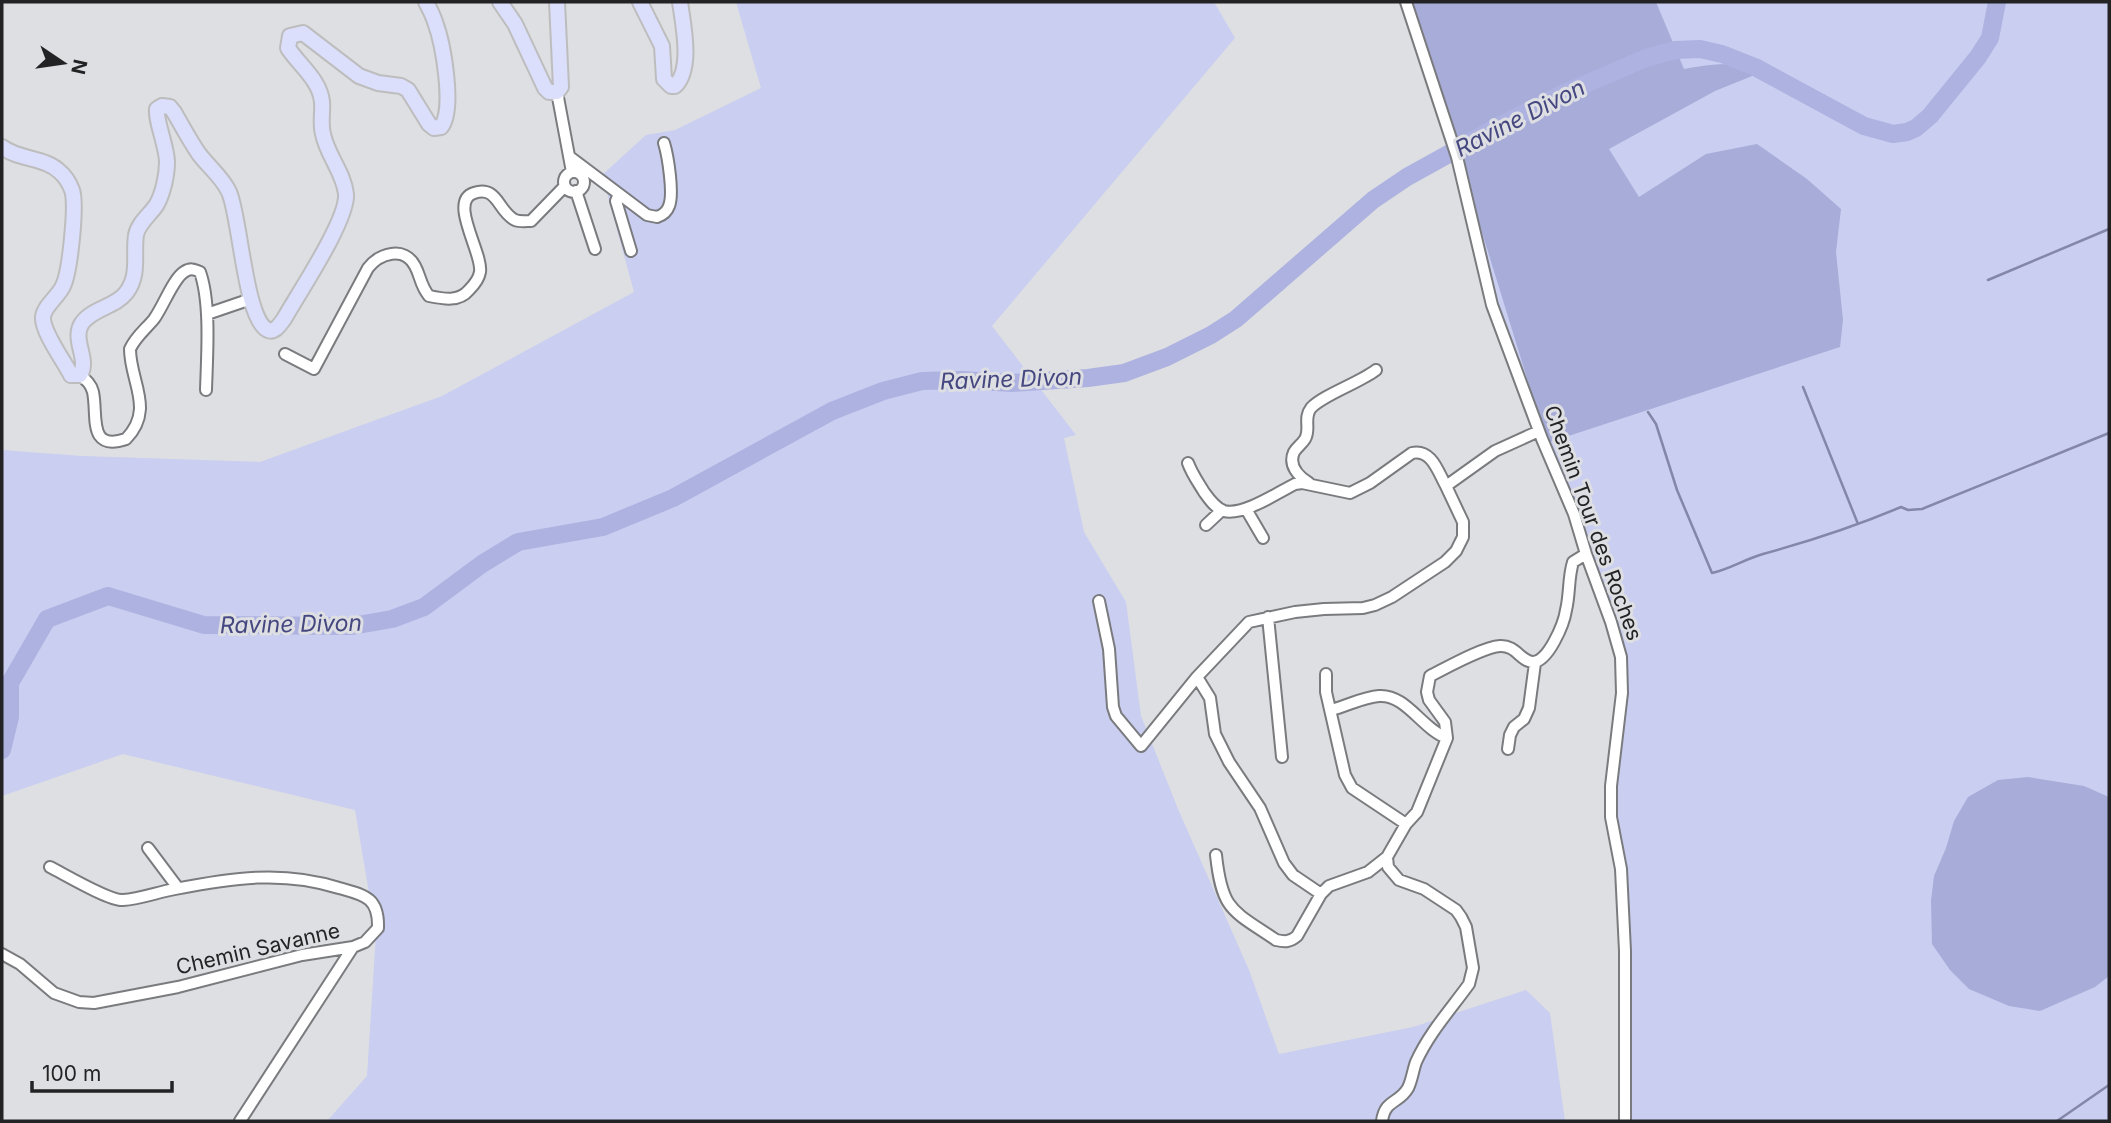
<svg xmlns="http://www.w3.org/2000/svg" width="2111" height="1123" font-family="Inter,sans-serif">
<style>
.green{fill:#cacef1}
.forest{fill:#a7acd9}
.lines{fill:none;stroke-linecap:round;stroke-linejoin:round}
.stream{stroke:#8487a8;stroke-width:2.5}
.river{stroke:#adb2e0;stroke-width:18}
.minor-casing{stroke:#7a7b7e;stroke-width:14}
.major-casing{stroke:#bdbdbe;stroke-width:18}
.minor{stroke:#fff;stroke-width:10}
.major{stroke:#dcdffb;stroke-width:14}
.labels{text-anchor:middle;stroke-width:6;stroke-linejoin:round;paint-order:stroke}
.street-label{font-size:21px;fill:#232325;stroke:#dedfe2}
.water-label{font-size:23px;font-style:italic;fill:#454781;stroke:#dedfe2}
</style>
<rect width="100%" height="100%" fill="#dedfe2"/>
<path class="green" d="M 736,2 L 1214,2 L 1235,38 L 992,326 L 1076,435 L 1064,438 L 1084,532 L 1126,602 L 1141,716 L 1178,809 L 1249,970 L 1279,1054 L 1413,1027 L 1526,990 L 1550,1013 L 1565,1121 L 327,1121 L 367,1076 L 376,934 L 355,810 L 123,754 L 2,796 L 2,450 L 82,456 L 260,462 L 442,396 L 634,292 L 602,175 L 646,135 L 675,130 L 761,88 Z
M 1411,2 L 2109,2 L 2109,1121 L 1625,1121 L 1625,951 L 1611,817 L 1621,657 L 1492,305 Z"/>
<path class="forest" d="M 1411,2 L 1656,2 L 1684,69 C 1716,63 1734,62 1767,70 L 1715,91 L 1609,149 L 1639,197 L 1706,154 L 1757,144 L 1807,179 L 1841,209 L 1836,252 L 1843,320 L 1840,347 L 1547,443 Z
M 2028,777 L 2084,786 L 2109,797 L 2109,976 L 2095,987 L 2040,1011 L 2009,1006 L 1969,989 L 1950,970 L 1932,944 L 1931,901 L 1934,876 L 1946,848 L 1954,821 L 1968,797 L 1998,780 Z"/>
<g class="lines">
<path class="stream" d="M 1988,280 L 2109,229
M 1803,387 L 1858,524
M 1648,412 L 1656,424 L 1677,490 L 1712,573 C 1730,569 1745,559 1763,554 C 1810,541 1856,526 1901,507 L 1908,510 L 1922,509 L 2109,433
M 2057,1121 L 2109,1085"/>
<path class="river" d="M 2,750 L 10,717 L 10,683 L 47,619 L 108,596 L 204,625 L 352,626 L 392,619 L 424,607 L 482,564 L 518,542 L 603,527 L 673,498 L 832,411 L 883,391 L 922,381 L 962,380 L 1012,383 L 1088,378 L 1124,373 L 1167,357 L 1211,335 L 1236,319 L 1373,200 L 1407,177 L 1501,125 L 1558,96 L 1646,58 L 1675,50 L 1700,49 L 1722,54 L 1755,67 L 1864,126 L 1893,134 L 1907,132 L 1916,128 L 1930,116 L 1978,57 L 1990,38 L 1997,2"/>
<defs>
<path id="minor" d="M 1406,2 L 1457,157 L 1492,305 L 1542,439 L 1574,514 L 1586,554 L 1611,622 L 1621,657 L 1622,693 L 1611,786 L 1611,817 L 1621,869 L 1625,951 L 1625,1121
M 557,92 L 572,172
M 570,157 L 647,215 L 657,217 C 663,215 667,212 669,206 C 674,194 668,156 664,143
M564 182a10 10 0 1 1 20 0a10 10 0 1 1-20 0Z
M 576,191 L 595,249
M 619,194 L 616,201 L 631,251
M 207,314 L 251,299
M 285,354 L 314,369 L 368,268 C 379,254 404,245 415,266 C 421,277 420,285 429,296 C 444,299 459,302 469,290 C 474,285 479,278 480,272 C 483,253 448,201 474,193 C 498,185 498,212 515,220 C 520,222 526,221 531,221 L 565,186
M 80,375 C 86,380 91,384 93,392 C 98,415 87,452 126,439 C 155,409 130,382 130,349 C 136,336 146,329 154,319 C 163,307 173,279 184,272 C 190,268 194,269 200,272 C 211,303 207,356 206,390
M 1188,463 C 1192,474 1198,482 1204,492 C 1209,499 1215,508 1224,511 C 1243,516 1277,493 1295,484 L 1302,483 L 1350,493 L 1370,483 L 1412,453 C 1432,449 1438,472 1446,486
M 1309,483 C 1298,476 1288,465 1294,452 C 1297,447 1302,444 1305,439 C 1311,429 1303,418 1311,408 C 1323,395 1359,383 1376,370
M 1246,509 L 1263,538
M 1206,525 L 1222,510
M 1099,601 L 1109,649 L 1113,707 L 1116,716 L 1141,746 L 1197,677 L 1249,622 L 1295,612 L 1324,609 L 1363,608 L 1375,605 L 1392,597 L 1445,562 L 1456,551 L 1463,537 L 1463,522 L 1446,486 L 1495,451 L 1539,431
M 1268,617 L 1282,757
M 1326,674 L 1326,692 L 1345,775 L 1352,788 L 1406,824
M 1197,677 L 1210,698 L 1215,734 L 1229,762 L 1260,808 L 1284,863 L 1293,875 L 1321,894
M 1331,710 C 1347,706 1363,697 1379,696 C 1406,694 1422,729 1447,738
M 1508,749 L 1510,735 L 1514,727 L 1524,719 L 1529,708 L 1535,663
M 148,848 L 178,888
M 1216,855 C 1222,911 1232,910 1276,940 C 1285,942 1290,942 1297,936 L 1321,894 L 1329,886 L 1368,872 L 1387,857
M 2,954 L 20,964 L 54,993 L 79,1002 L 94,1003 L 178,987 L 302,955 L 353,947 L 365,942 L 378,928 C 379,897 364,895 339,888 C 283,870 231,878 175,889 C 158,892 140,899 123,900 C 109,901 64,874 50,867
M 240,1121 L 353,947
M 1382,1121 C 1385,1099 1399,1104 1408,1088 C 1412,1080 1413,1070 1416,1062 C 1429,1033 1451,1009 1469,984 L 1473,968 L 1466,927 L 1461,917 L 1456,910 L 1424,889 L 1399,880 L 1388,867 L 1387,857 L 1406,824 L 1417,812 L 1447,738 L 1445,722 L 1429,700 L 1427,692 L 1430,676 C 1446,668 1483,647 1500,646 C 1516,645 1521,662 1533,662 C 1548,662 1564,624 1566,610 C 1570,594 1568,578 1573,562 L 1586,554"/>
<path id="major" d="M 500,2 L 515,24 L 545,88 L 549,92 L 557,92 L 561,87 L 557,2
M 640,2 L 662,46 L 664,79 L 671,86 L 675,86 C 693,69 683,24 680,2
M 2,147 C 19,160 45,157 60,172 C 65,176 70,185 72,190 C 77,204 70,272 63,286 C 58,297 44,306 43,317 C 42,332 64,361 71,375 L 80,375 C 90,359 71,340 82,323 C 93,308 115,307 126,293 C 140,275 133,255 136,235 C 138,223 151,214 157,204 C 163,193 167,175 167,162 C 167,147 155,119 157,109 L 162,106 L 170,107 L 174,112 C 182,126 190,141 199,154 C 208,166 223,178 229,192 C 240,215 245,321 268,330 C 275,333 280,324 284,319 C 298,294 348,220 346,194 C 344,173 327,155 323,134 C 320,123 323,112 322,102 C 320,80 299,65 288,48 L 290,36 L 303,33 L 359,76 L 378,83 L 401,86 L 408,90 L 429,124 L 434,128 L 441,127 C 455,110 443,43 435,22 C 433,15 429,8 426,2"/>
</defs>
<use href="#minor" class="minor-casing"/>
<use href="#major" class="major-casing"/>
<use href="#minor" class="minor"/>
<use href="#major" class="major"/>
</g>
<g class="labels">
<g class="street-label">
<text transform="translate(1593 523) rotate(70)" y="7">Chemin Tour des Roches</text>
<text transform="translate(258 949) rotate(-13)" y="7">Chemin Savanne</text>
</g>
<g class="water-label">
<text transform="translate(1520 118) rotate(-27)" y="8">Ravine Divon</text>
<text transform="translate(1011 379) rotate(-2)" y="8">Ravine Divon</text>
<text transform="translate(291 624) rotate(-1)" y="8">Ravine Divon</text>
</g>
</g>
<rect width="2111" height="1123" fill="none" stroke="#232325" stroke-width="7"/>
<g transform="translate(63 63) rotate(103)" stroke="#dedfe2" stroke-width="5" paint-order="stroke">
<path d="M0-5L12 26L0 18L-12 26Z" fill="#232325"/>
<text y="-10" font-size="19" font-weight="bold" text-anchor="middle" fill="#232325">N</text>
</g>
<path d="M32 1081v10h140v-10" fill="none" stroke="#232325" stroke-width="3.5"/>
<text x="42" y="1081" font-size="21" fill="#232325" stroke="#dedfe2" stroke-width="5" paint-order="stroke">100 m</text>
</svg>
